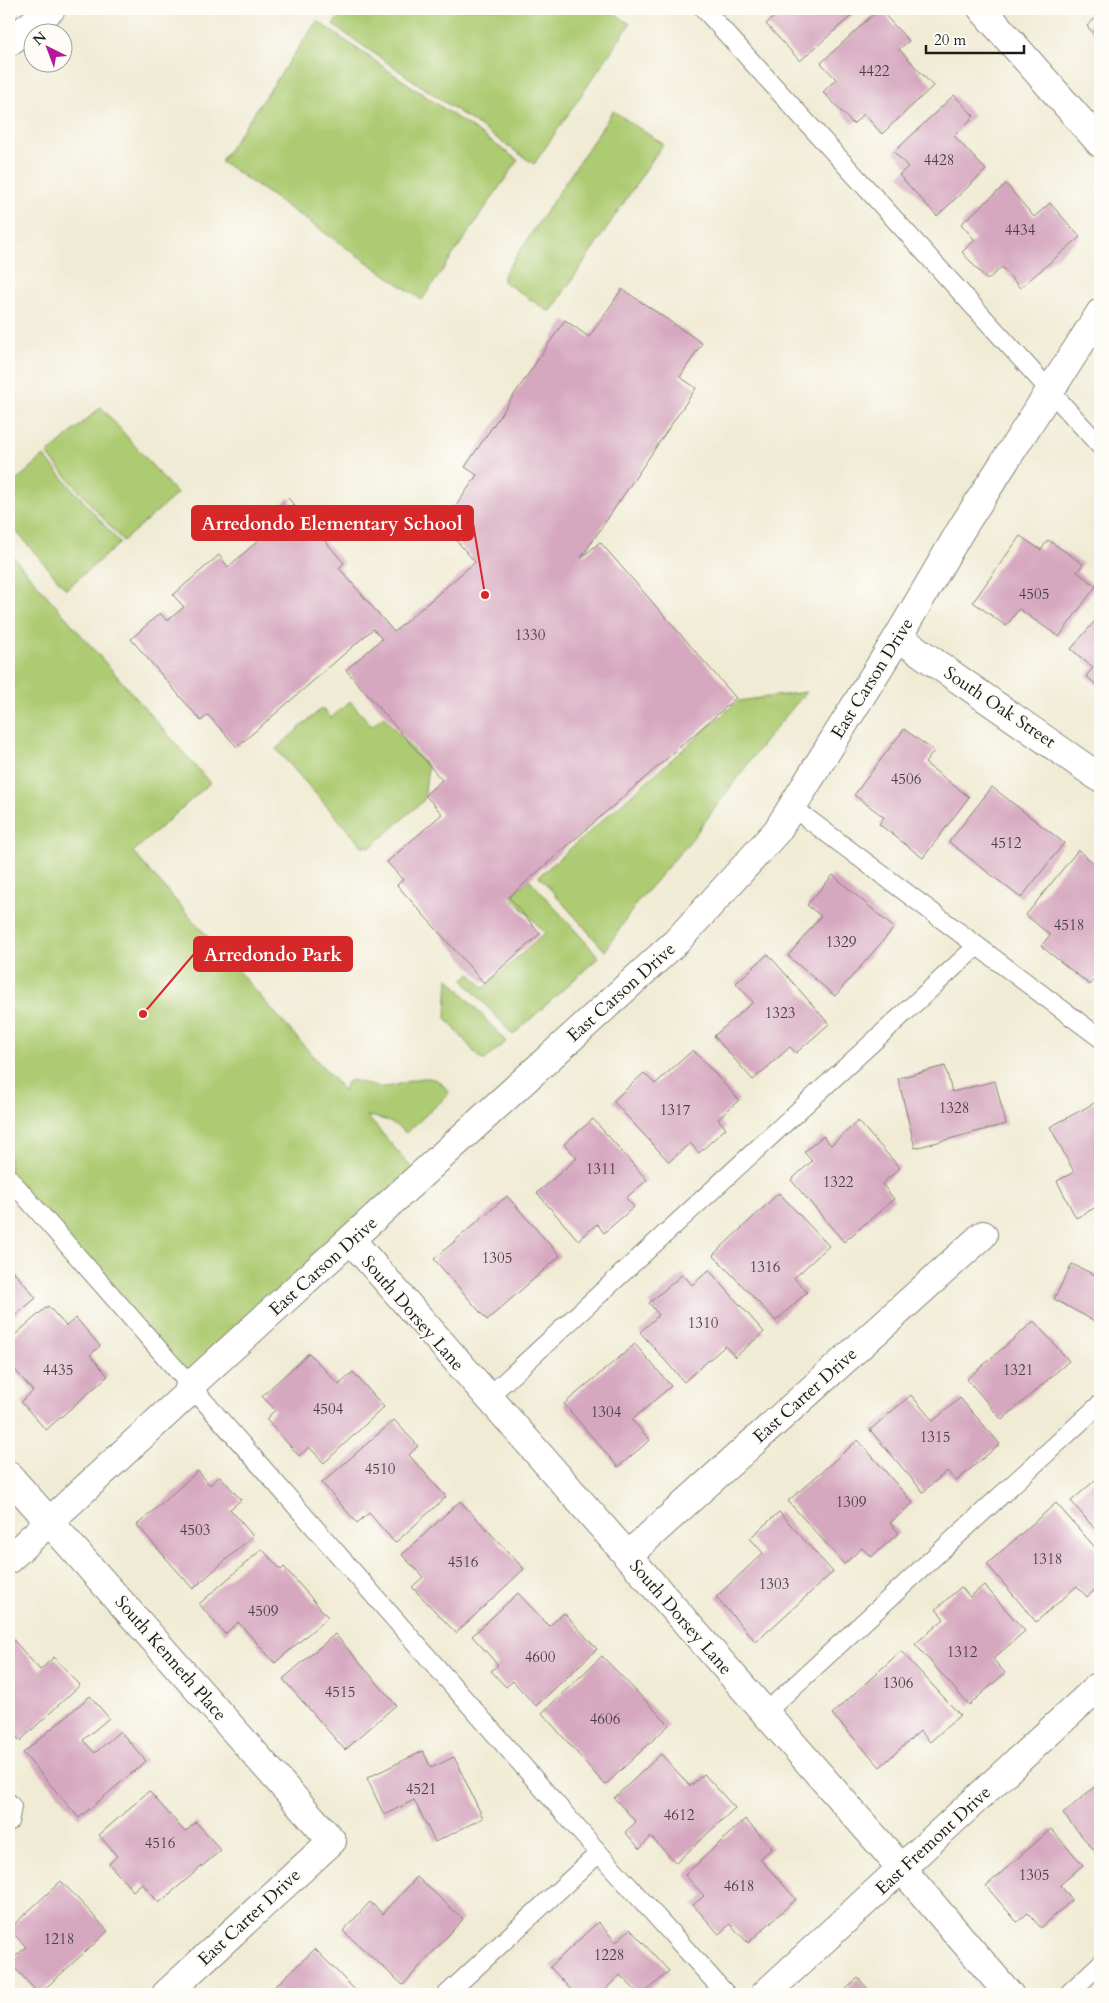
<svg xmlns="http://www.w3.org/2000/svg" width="1109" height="2003" font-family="Cardo,serif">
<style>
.green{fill:#adcb72;stroke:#647447}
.building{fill:#d6a8bf}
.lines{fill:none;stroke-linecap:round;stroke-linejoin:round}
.lane-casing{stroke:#868478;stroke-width:20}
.street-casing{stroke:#868478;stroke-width:30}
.highway-casing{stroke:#868478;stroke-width:30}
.lane{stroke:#fff;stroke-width:18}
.street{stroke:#fff;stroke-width:28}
.highway{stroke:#fff;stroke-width:28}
.labels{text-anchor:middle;stroke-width:4;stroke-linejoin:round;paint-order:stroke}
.number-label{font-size:15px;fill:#4a3f45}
.street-label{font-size:18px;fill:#1c1c1c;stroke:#fdfcf7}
.leader{fill:none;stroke:#d62828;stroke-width:2}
.callout-dot{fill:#d62828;stroke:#fdfcf7;stroke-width:2}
.callout{fill:#d62828;stroke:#d62828;stroke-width:2}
.callout-label{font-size:19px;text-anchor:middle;font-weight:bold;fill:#fff}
</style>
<rect width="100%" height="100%" fill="#fdfcf7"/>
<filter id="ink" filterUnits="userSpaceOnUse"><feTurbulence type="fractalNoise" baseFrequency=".02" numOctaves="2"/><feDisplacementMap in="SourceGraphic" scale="10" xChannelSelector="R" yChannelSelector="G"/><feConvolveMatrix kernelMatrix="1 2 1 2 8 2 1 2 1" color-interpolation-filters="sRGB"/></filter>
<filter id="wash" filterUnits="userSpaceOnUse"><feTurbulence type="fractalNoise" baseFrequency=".0096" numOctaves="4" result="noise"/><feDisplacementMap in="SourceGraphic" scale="20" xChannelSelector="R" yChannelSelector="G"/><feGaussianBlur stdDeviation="1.12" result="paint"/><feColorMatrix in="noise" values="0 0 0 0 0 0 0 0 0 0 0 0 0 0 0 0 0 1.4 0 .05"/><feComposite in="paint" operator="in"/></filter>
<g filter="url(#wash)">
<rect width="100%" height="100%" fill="#f0ebd4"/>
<path class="green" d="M 344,9 L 608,9 L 630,24 L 534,164 L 333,25 Z
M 317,21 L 518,160 L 422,300 L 221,161 Z
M 613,111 L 663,144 L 552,310 L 548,311 L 503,281 L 503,276 Z
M 101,407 L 177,494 L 123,541 L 47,454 Z
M 44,456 L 120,543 L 66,589 L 9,523 L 9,487 Z
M 9,552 L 210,783 L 133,852 L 344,1091 L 347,1082 L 352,1080 C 364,1082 372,1088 386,1087 C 407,1085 435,1064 449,1094 L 406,1133 C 393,1122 383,1118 367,1116 L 420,1177 L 190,1386 L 9,1178 Z
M 806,692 L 765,741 L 691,840 L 638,901 L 605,951 L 539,876 L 738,701 Z
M 350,701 L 372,726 L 383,716 L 428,767 L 424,800 L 371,847 L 362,846 L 276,749 L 322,708 L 331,718 Z
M 529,879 L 599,957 L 513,1035 L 463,980 L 470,973 L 484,988 L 545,933 L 511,896 Z
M 448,977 L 506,1042 L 485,1060 L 480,1059 L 446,1018 Z"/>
<g id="blocks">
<path class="building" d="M 768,9 L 859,9 L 800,61 L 766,24 L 775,16 Z
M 879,9 L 909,41 L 899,49 L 933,86 L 882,134 L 864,114 L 853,124 L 823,92 L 836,79 L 821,63 Z
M 1093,9 L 1100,9 L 1100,41 L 1087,26 L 1099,15 Z
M 954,95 L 974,116 L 954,136 L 986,170 L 937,216 L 899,175 L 908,167 L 894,152 Z
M 1006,184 L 1034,217 L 1050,203 L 1080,237 L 1020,288 L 1002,267 L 987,280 L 962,252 L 975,240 L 961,224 Z
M 622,289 L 702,343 L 680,377 L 696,388 L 581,558 L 600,542 L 736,698 L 509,897 L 540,934 L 484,983 L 397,885 L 403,880 L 387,862 L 442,814 L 425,795 L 442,780 L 346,670 L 382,639 L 373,629 L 237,747 L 208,715 L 201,721 L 131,639 L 160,613 L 167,621 L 184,607 L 173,595 L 219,555 L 228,567 L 268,532 L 260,523 L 288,498 L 344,563 L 339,568 L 394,632 L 475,562 L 443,525 L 477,475 L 465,467 L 565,320 L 589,337 Z
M 1020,536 L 1041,550 L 1048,540 L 1083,564 L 1077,572 L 1096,586 L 1059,637 L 1019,609 L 1006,626 L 973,602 Z
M 1100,615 L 1100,688 L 1086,676 L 1093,668 L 1071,649 Z
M 904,729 L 934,751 L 925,763 L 969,797 L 923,858 L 879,824 L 884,817 L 854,795 Z
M 992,787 L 1064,843 L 1021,898 L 949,842 Z
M 1078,850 L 1100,868 L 1100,909 L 1099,912 L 1100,913 L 1100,972 L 1090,985 L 1041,946 L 1050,935 L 1026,915 Z
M 833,875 L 894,928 L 835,996 L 788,956 L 821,916 L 807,905 Z
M 768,954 L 829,1024 L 796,1053 L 790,1047 L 753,1080 L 714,1036 L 753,1002 L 736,983 Z
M 693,1050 L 739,1100 L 718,1119 L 726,1128 L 699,1153 L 690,1143 L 669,1162 L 613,1101 L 644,1073 L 655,1084 Z
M 945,1066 L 952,1092 L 995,1081 L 1006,1124 L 915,1148 L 898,1078 Z
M 1100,1100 L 1100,1205 L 1076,1218 L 1057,1181 L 1074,1172 L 1050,1127 Z
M 593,1119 L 647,1180 L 626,1198 L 634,1207 L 604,1233 L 597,1224 L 578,1240 L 537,1193 L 577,1158 L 564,1144 Z
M 858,1121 L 900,1168 L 882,1184 L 894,1199 L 844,1242 L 791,1180 L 812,1161 L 804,1152 L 823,1136 L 831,1145 Z
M 779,1193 L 829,1246 L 794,1278 L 807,1292 L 776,1321 L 713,1255 Z
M 507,1196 L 560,1256 L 487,1320 L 434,1259 Z
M 1072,1264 L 1095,1275 L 1100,1265 L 1100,1324 L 1054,1299 Z
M 9,1266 L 36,1298 L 9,1321 Z
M 709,1270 L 764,1332 L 735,1357 L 725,1346 L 684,1382 L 640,1332 L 659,1315 L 649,1303 L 683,1274 L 692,1285 Z
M 48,1306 L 66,1326 L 76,1318 L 100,1346 L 90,1355 L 108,1376 L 46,1430 L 21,1402 L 33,1391 L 9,1363 L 9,1340 Z
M 1034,1321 L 1069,1361 L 1002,1420 L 967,1379 Z
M 635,1344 L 671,1386 L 632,1420 L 650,1440 L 618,1467 L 564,1404 Z
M 309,1353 L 339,1385 L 353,1372 L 384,1407 L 324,1463 L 309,1447 L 299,1456 L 266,1419 L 275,1410 L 262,1396 Z
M 911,1395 L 933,1421 L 960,1398 L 1000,1444 L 956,1481 L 947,1471 L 923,1492 L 870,1430 Z
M 394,1420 L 418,1446 L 409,1455 L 446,1497 L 395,1543 L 369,1513 L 357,1523 L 322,1483 Z
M 858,1440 L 913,1503 L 890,1523 L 899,1533 L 871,1557 L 862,1548 L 844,1564 L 788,1501 Z
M 198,1471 L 210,1485 L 220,1476 L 241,1500 L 230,1509 L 253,1536 L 193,1589 L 137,1525 Z
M 1100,1476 L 1100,1535 L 1071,1501 Z
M 460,1501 L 524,1569 L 456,1633 L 412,1587 L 423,1577 L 402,1555 Z
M 1056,1503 L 1100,1553 L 1100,1585 L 1087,1597 L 1077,1586 L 1036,1622 L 987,1564 Z
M 779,1512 L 833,1572 L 756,1642 L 716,1597 L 763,1553 L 750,1538 Z
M 262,1549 L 281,1570 L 284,1567 L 328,1617 L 275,1663 L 238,1622 L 225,1634 L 199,1604 Z
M 984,1585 L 1025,1631 L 993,1659 L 1005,1673 L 969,1705 L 915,1644 L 944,1619 L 936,1609 L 961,1587 L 970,1597 Z
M 518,1593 L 549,1626 L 564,1613 L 597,1649 L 536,1706 L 513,1681 L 506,1687 L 491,1671 L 498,1665 L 472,1636 Z
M 335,1634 L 396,1705 L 345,1750 L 283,1679 Z
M 9,1635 L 40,1670 L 54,1657 L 80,1685 L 20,1741 L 9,1729 Z
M 901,1651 L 960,1715 L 930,1742 L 920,1731 L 880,1767 L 832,1714 Z
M 602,1656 L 669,1725 L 605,1785 L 542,1713 Z
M 90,1696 L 109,1718 L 83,1740 L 95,1753 L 120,1731 L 146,1761 L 79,1818 L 23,1753 Z
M 423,1751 L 431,1768 L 454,1757 L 483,1818 L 435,1842 L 414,1800 L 384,1815 L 367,1778 Z
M 661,1754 L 690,1786 L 704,1774 L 735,1808 L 676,1863 L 651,1837 L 640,1849 L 625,1832 L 636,1822 L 614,1798 Z
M 1094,1787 L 1100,1795 L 1100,1857 L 1063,1814 Z
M 149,1791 L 185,1832 L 196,1822 L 221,1850 L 159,1903 L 142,1883 L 133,1891 L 109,1864 L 117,1856 L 99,1835 Z
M 745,1819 L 772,1848 L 760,1859 L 796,1899 L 748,1943 L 730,1924 L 719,1934 L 693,1905 L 704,1896 L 685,1875 Z
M 1051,1829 L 1083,1865 L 1060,1885 L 1072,1900 L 1041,1928 L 1028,1913 L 1017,1922 L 986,1886 Z
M 417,1877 L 463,1919 L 403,1985 L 343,1931 L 370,1902 L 383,1914 Z
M 61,1881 L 108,1931 L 39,1994 L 9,1962 L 26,1947 L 9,1929 Z
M 598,1922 L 616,1942 L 630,1929 L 669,1971 L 644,1994 L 639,1994 L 620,1975 L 600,1994 L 575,1994 L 550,1967 Z
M 315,1949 L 359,1994 L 267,1994 Z
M 858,1978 L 873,1994 L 841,1994 Z"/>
</g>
</g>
<g filter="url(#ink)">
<use href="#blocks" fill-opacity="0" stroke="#868478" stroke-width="1"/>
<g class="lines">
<defs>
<path id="lane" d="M 704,9 L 1100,446
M 792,807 L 1100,1038
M 9,1178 L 599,1853 L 726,1994
M 487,1398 L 977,946
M 765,1713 L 1100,1404
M 9,1803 L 12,1807 L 9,1822
M 447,1994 L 599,1853
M 1068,1994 L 1100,1964"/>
<path id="street" d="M 982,9 L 1100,143
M 898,637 L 1100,778
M 351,1240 L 882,1846 L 1009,1994
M 9,1476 L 332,1841 L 166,1994
M 627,1556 L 983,1235
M 9,1559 L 187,1394 L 190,1386 L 677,941 L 777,831 L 898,637 L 962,528 L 1100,313
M 765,1994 L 1100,1685"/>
<path id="highway" d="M 9,42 L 51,9"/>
</defs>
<use href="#lane" class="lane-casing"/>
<use href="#street" class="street-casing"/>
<use href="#highway" class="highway-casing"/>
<use href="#lane" class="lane"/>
<use href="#street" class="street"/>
<use href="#highway" class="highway"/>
</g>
</g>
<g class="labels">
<g class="number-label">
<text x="874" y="76">4422</text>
<text x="939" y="165">4428</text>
<text x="1020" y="235">4434</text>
<text x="1034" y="599">4505</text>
<text x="530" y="640">1330</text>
<text x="906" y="784">4506</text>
<text x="1006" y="848">4512</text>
<text x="1069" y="930">4518</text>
<text x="841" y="947">1329</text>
<text x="780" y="1018">1323</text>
<text x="954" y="1113">1328</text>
<text x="675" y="1115">1317</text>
<text x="601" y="1174">1311</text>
<text x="838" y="1187">1322</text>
<text x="497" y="1263">1305</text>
<text x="765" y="1272">1316</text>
<text x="703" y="1328">1310</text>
<text x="58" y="1375">4435</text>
<text x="1018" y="1375">1321</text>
<text x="328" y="1414">4504</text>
<text x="606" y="1417">1304</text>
<text x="935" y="1442">1315</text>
<text x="380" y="1474">4510</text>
<text x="851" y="1507">1309</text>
<text x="195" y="1535">4503</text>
<text x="1047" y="1564">1318</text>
<text x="463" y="1567">4516</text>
<text x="774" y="1589">1303</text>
<text x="263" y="1616">4509</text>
<text x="962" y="1657">1312</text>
<text x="540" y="1662">4600</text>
<text x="898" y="1688">1306</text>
<text x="340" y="1697">4515</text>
<text x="605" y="1724">4606</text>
<text x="421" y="1794">4521</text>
<text x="679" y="1820">4612</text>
<text x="160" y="1848">4516</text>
<text x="1034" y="1880">1305</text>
<text x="739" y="1891">4618</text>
<text x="59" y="1944">1218</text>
<text x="609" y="1960">1228</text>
</g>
<g class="street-label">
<text transform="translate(872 678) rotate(-58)" y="6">East Carson Drive</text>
<text transform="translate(1000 707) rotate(34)" y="6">South Oak Street</text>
<text transform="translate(621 992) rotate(-42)" y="6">East Carson Drive</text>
<text transform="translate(323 1266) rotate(-42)" y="6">East Carson Drive</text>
<text transform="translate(413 1313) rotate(49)" y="6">South Dorsey Lane</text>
<text transform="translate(805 1395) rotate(-42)" y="6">East Carter Drive</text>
<text transform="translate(681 1617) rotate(49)" y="6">South Dorsey Lane</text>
<text transform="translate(171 1658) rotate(49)" y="6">South Kenneth Place</text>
<text transform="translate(933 1840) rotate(-43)" y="6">East Fremont Drive</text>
<text transform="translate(249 1917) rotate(-43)" y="6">East Carter Drive</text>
</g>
</g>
<path class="leader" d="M485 595L473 523M143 1014L194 954"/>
<g class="callout-dot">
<circle cx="485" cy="595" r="5"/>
<circle cx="143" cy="1014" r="5"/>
</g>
<g class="callout">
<rect x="192" y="506" width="281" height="34" rx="5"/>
<rect x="194" y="937" width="158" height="34" rx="5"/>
</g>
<g class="callout-label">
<text x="332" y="530">Arredondo Elementary School</text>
<text x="273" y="961">Arredondo Park</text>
</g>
<rect width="1109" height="2003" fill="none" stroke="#fdfcf7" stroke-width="30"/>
<g transform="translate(48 48) rotate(318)"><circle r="24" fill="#fdfcf7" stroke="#a3a29f"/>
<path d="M0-4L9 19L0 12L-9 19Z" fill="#b5179e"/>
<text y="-8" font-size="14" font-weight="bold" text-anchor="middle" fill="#1c1c1c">N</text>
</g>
<path d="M926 45v8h98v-8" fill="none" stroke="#1c1c1c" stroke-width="2.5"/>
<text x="934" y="45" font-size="15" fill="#1c1c1c" stroke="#fdfcf7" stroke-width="4" paint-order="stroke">20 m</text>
</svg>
